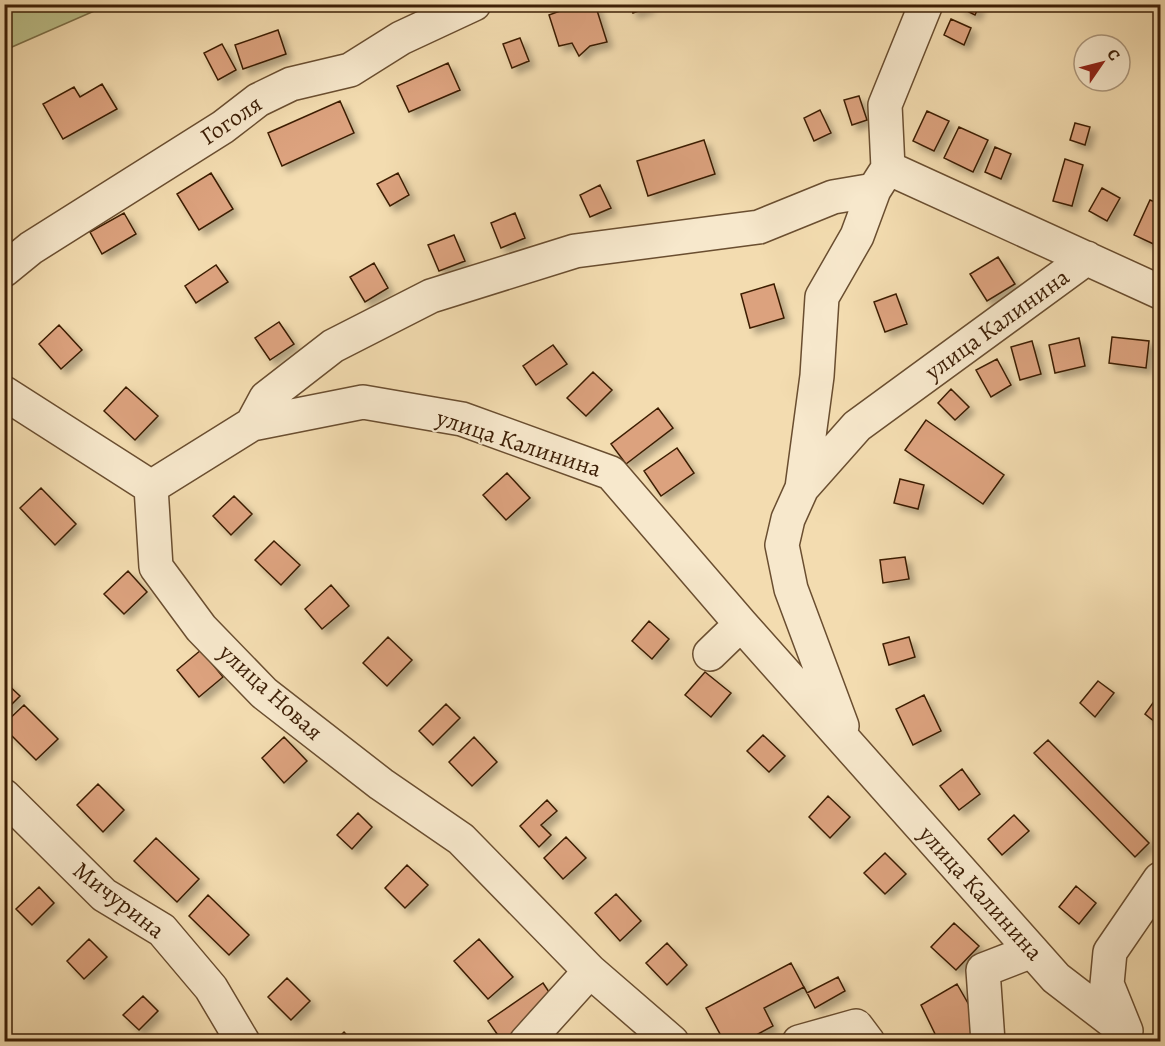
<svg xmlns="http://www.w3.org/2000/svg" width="1165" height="1046" font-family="Alegreya,serif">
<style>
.green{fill:#bcc08a;stroke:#7c7048;stroke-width:1.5}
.building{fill:#dca27e;stroke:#3d1f06;stroke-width:1.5;filter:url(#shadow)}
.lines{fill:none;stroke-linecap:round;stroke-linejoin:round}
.minor-casing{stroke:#6a4e30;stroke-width:36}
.minor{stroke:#f7e8cc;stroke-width:33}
.labels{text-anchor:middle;stroke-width:4.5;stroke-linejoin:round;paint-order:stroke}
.street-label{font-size:24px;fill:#3d1f06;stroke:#f7e8cc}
</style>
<defs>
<filter id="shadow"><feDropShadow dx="5.5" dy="5.5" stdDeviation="3" flood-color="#0004"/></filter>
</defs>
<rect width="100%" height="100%" fill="#f3dcb0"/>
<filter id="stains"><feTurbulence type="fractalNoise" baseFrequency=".00333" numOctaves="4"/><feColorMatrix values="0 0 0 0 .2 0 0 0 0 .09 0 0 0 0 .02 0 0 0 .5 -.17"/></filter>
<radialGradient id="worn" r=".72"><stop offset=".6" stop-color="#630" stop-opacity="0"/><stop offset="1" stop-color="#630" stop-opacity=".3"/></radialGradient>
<path class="green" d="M 5,4 L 108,4 L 108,5 L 5,50 Z"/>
<path class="building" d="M 579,4 L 595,4 L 607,42 L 590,46 L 579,56 L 572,43 L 559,46 L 549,15 Z
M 630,4 L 648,4 L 649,7 L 633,13 Z
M 960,4 L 980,4 L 975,15 L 959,7 Z
M 951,19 L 971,28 L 964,45 L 944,35 Z
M 278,30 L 286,54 L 243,69 L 235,45 Z
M 520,38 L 529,61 L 512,68 L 503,44 Z
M 222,44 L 236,70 L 218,80 L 204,53 Z
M 448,63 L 460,90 L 409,112 L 397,86 Z
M 102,84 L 117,109 L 63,139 L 43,104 L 74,87 L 80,97 Z
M 859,96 L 867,120 L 852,125 L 844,100 Z
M 340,101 L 354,133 L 282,166 L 268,133 Z
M 820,110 L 831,133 L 814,141 L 804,118 Z
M 927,111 L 949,121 L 934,151 L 913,141 Z
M 1075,123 L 1090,127 L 1085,145 L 1070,140 Z
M 959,127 L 988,140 L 973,172 L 944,158 Z
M 704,140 L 715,174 L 648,196 L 637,161 Z
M 995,147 L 1011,154 L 1001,179 L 985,172 Z
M 1065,159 L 1083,165 L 1072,206 L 1053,201 Z
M 211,173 L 233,209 L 199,230 L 177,194 Z
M 398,173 L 409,195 L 390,206 L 377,184 Z
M 600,185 L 611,208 L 590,217 L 580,195 Z
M 1102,188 L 1120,198 L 1107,221 L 1089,211 Z
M 1150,200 L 1160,204 L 1160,247 L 1134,235 Z
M 124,213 L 136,234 L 102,254 L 90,232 Z
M 515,213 L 525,238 L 501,248 L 491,223 Z
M 454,235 L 465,261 L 439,271 L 428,245 Z
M 998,257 L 1015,284 L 987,301 L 970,274 Z
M 374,263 L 388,288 L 365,302 L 350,277 Z
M 216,265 L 228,282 L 196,303 L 185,286 Z
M 774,284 L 784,318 L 750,328 L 741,294 Z
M 896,294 L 907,324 L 885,332 L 874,302 Z
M 279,322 L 294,344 L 270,360 L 255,338 Z
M 59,325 L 82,350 L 61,369 L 39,344 Z
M 1112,337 L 1149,341 L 1146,368 L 1109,363 Z
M 1079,338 L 1085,366 L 1055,373 L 1049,345 Z
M 1032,341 L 1041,374 L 1020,380 L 1011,347 Z
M 553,345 L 567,364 L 536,385 L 523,366 Z
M 997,359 L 1011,385 L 991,397 L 976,370 Z
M 593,372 L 612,390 L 586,416 L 567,398 Z
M 126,387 L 158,416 L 135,440 L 104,411 Z
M 951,389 L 969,407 L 955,420 L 938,403 Z
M 658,408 L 673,428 L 626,464 L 611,444 Z
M 926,420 L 1004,475 L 983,504 L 905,450 Z
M 677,448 L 694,473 L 661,496 L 644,471 Z
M 507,473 L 530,498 L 506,520 L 483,495 Z
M 900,479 L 924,485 L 918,509 L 894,503 Z
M 41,488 L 76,524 L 55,545 L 20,508 Z
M 234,496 L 252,514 L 231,535 L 213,516 Z
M 274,541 L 300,565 L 281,585 L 255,560 Z
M 905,557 L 909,579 L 883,583 L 880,560 Z
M 128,571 L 147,592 L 124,614 L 104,594 Z
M 331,585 L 349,606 L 322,629 L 305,609 Z
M 649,621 L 669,639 L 652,659 L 632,641 Z
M 388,637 L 412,660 L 387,686 L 363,663 Z
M 909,637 L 915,657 L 889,665 L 883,644 Z
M 201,650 L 223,677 L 199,697 L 177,670 Z
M 705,672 L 731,693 L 711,717 L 685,695 Z
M 4,681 L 20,696 L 4,712 Z
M 1098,681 L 1114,693 L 1095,717 L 1080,703 Z
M 1160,693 L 1160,726 L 1145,714 Z
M 924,695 L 941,731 L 913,745 L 896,709 Z
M 446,704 L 460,718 L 433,745 L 419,731 Z
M 24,705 L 58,739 L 36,760 L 4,728 L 4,724 Z
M 763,735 L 785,756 L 769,772 L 747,751 Z
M 284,737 L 307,761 L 284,783 L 262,758 Z
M 474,737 L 497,762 L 472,786 L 449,762 Z
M 1048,740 L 1149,843 L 1135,857 L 1034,753 Z
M 962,769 L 980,794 L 959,810 L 940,786 Z
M 98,784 L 124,810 L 103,832 L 77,805 Z
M 828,796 L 850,817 L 830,838 L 809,817 Z
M 547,800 L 557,811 L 541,825 L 551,835 L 539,847 L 520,826 Z
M 358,813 L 372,827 L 352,849 L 337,835 Z
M 1014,815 L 1029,831 L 1002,855 L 988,839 Z
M 566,837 L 586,858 L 563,879 L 544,858 Z
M 156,838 L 199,879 L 177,902 L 134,861 Z
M 885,853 L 906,874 L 885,894 L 864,873 Z
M 407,865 L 428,885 L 405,908 L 385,888 Z
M 1076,886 L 1096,903 L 1079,924 L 1059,907 Z
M 39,887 L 54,903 L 32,925 L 16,909 Z
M 616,894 L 641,921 L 620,941 L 595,913 Z
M 208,895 L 249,935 L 229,955 L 189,916 Z
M 954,923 L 979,946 L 956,970 L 931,947 Z
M 89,939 L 107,957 L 84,979 L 67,961 Z
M 479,939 L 513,977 L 488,999 L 454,961 Z
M 667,943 L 687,965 L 667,985 L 646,963 Z
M 791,963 L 807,993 L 838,977 L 845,991 L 815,1008 L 804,987 L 764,1008 L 773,1026 L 743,1042 L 713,1042 L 711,1038 L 720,1034 L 706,1008 Z
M 287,978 L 310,1001 L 291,1020 L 268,997 Z
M 543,983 L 557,1004 L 502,1041 L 488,1021 Z
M 957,984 L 969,1005 L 972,1042 L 939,1042 L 921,1005 Z
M 143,996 L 158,1011 L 139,1030 L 123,1015 Z
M 650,1028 L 658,1042 L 625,1042 Z
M 344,1032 L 353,1042 L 334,1042 Z"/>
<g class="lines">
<defs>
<path id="minor" d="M 888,168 L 885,105 L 926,4
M 4,270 L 31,248 L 223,127 L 258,100 L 291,84 L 350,70 L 401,38 L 474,4
M 4,393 L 151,487 L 156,567 L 201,628 L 264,693 L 381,784 L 461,839 L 590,971
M 252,424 L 266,398 L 333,346 L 431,296 L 575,251 L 759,227 L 833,197 L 874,190 L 888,168 L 1160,292
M 151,487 L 252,424 L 363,402 L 462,419 L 611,473 L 741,624 L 1056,978 L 1125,1031
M 802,488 L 817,376 L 822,297 L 857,236 L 874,190
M 710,654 L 741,624
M 842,726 L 791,589 L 782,545 L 788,519 L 802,488 L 857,426 L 1087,258
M 4,796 L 104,895 L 162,930 L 211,988 L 243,1042
M 1126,1031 L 1107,984 L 1110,952 L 1160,879
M 526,1042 L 590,971 L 672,1042
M 799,1042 L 856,1026 L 868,1042
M 988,1042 L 983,970 L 1032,951"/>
</defs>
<use href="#minor" class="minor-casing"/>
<use href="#minor" class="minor"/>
</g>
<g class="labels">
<g class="street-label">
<text transform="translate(231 120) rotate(-34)" y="8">Гоголя</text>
<text transform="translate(997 324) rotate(-36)" y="8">улица Калинина</text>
<text transform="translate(519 443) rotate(18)" y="8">улица Калинина</text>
<text transform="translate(271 692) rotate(42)" y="8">улица Новая</text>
<text transform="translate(981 893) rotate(48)" y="8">улица Калинина</text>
<text transform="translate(119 900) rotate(38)" y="8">Мичурина</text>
</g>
</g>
<rect width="1165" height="1046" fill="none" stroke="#f3dcb0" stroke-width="24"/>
<rect x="6" y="6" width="1153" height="1034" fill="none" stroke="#3d1f06" stroke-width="3"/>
<rect x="12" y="12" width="1141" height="1022" fill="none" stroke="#3d1f06" stroke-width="1.5"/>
<g transform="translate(1102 63) rotate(55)"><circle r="28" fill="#f7e8cc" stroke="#ad987d" stroke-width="1.5"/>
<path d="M0-4.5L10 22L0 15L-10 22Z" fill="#8f2418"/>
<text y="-9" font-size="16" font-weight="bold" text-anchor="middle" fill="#3d1f06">С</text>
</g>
<rect width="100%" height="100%" filter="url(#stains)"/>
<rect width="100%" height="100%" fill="url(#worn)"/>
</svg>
